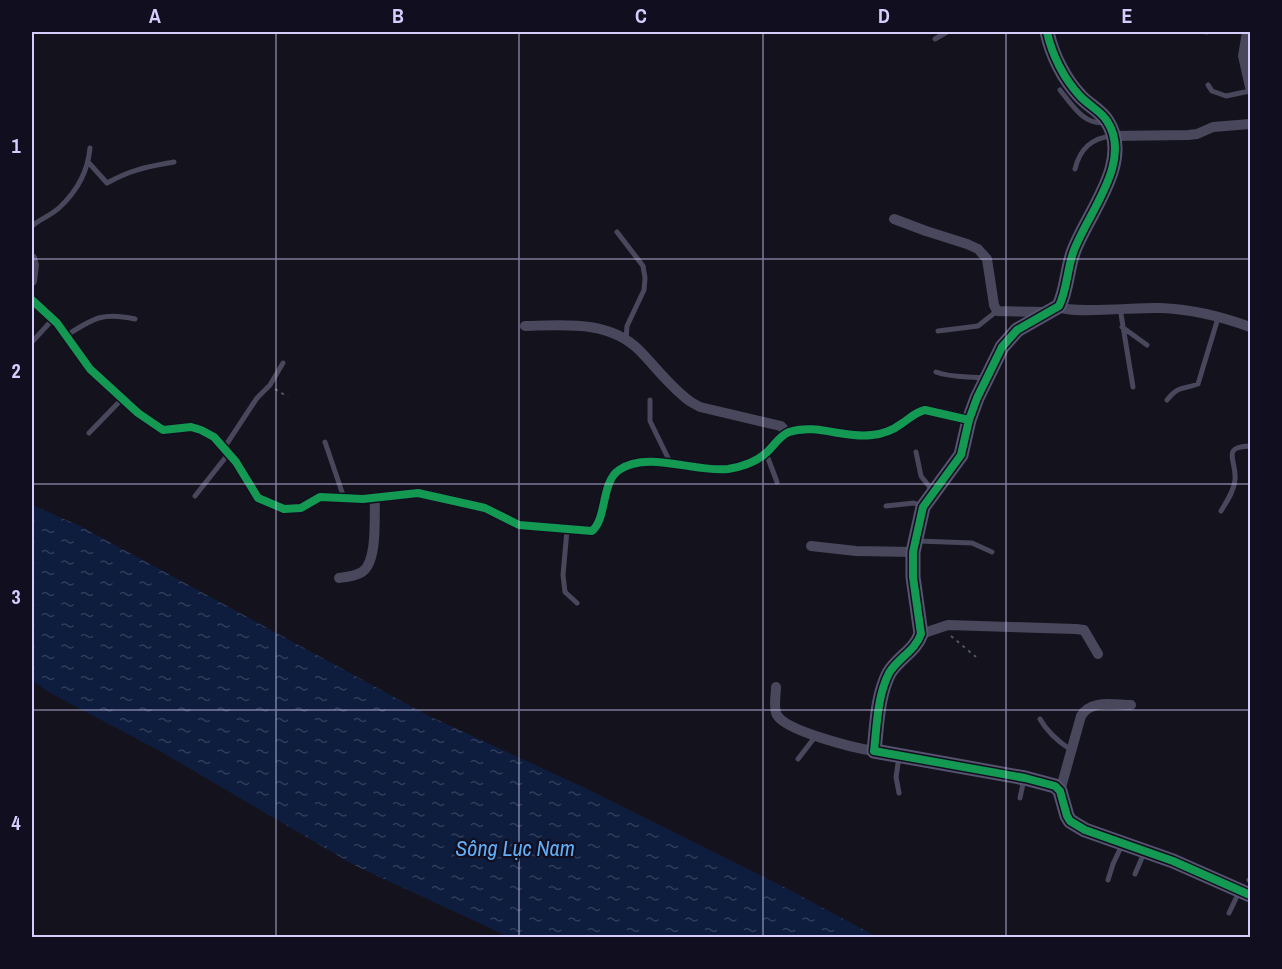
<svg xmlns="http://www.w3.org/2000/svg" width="1282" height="969" font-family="'Archivo Narrow',sans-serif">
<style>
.water{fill:url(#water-ripples)}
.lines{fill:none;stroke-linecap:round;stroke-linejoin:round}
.path{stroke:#4b5966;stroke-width:2;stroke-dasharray:3 4.5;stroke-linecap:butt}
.lane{stroke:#48475c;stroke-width:5}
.street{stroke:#48475c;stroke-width:10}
.secondary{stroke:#55536f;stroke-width:15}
.cycleway-casing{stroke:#110e20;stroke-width:11}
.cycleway{stroke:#139951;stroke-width:8}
.grid{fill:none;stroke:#d5cefd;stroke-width:1.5;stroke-opacity:0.55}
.labels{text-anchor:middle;stroke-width:4.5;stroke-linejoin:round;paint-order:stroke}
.water-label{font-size:22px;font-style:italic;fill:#60aff9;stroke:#110e20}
.neatline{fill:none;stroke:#d5cefd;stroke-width:2}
.grid-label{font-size:20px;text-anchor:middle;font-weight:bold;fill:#d5cefd}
</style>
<defs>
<pattern id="water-ripples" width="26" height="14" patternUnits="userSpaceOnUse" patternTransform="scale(1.5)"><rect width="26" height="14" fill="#0e1d3d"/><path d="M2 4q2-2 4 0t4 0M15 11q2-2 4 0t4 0" fill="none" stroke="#303d5a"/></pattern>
</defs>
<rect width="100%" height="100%" fill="#14121c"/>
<path class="water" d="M 32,505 L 80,526 L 427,715 L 583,787 L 788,889 L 877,937 L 509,937 L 354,865 L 158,750 L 52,694 L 32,681 Z"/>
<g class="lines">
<path class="path" d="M 275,389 L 288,397
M 951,636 L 976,657"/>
<path class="lane" d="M 1206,32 L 1207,32
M 935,39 L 947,32
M 1208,85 L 1212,91 L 1226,96 L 1250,91
M 1060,90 C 1072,105 1085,127 1107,122
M 89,163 L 107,183 C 132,169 147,167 174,162
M 1075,169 C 1080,149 1091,138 1112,136
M 32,226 C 40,219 52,215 60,207 C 77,191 88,170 90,148
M 617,232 L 643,266 L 645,278 L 644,290 L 627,326 L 626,340
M 1120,308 L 1133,387
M 1122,327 L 1147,345
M 938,331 L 978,326 L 997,311
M 67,335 C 94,318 102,312 135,319
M 32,342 L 53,319
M 936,372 C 952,378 967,376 984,378
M 650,400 L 650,421 L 670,462
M 1167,400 C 1179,385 1182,390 1198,384 L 1218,318
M 89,433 L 122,399
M 325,442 L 344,498
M 224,448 L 257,398 L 270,385 L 283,363
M 916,452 L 921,476 L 932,490
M 766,453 L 777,482
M 195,496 L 229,453
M 886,506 L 914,503 L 922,506
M 1221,511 C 1227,501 1234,491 1235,480 C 1237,460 1220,447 1250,446
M 567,530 L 563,575 L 565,592 L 577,603
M 918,541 L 972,543 L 992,552
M 1040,719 C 1047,732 1059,742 1071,750
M 899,757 L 896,777 L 899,793
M 798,759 L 815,737
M 1020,798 L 1024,779
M 1135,874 L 1144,853
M 1108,880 L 1113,864 L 1122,845
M 1249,880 L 1250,881
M 1229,913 L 1239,892"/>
<path class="street" d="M 1247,32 L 1243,56 L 1250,87
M 1113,136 L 1188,135 L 1197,134 L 1213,127 L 1250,124
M 894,219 L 926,231 L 967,244 L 978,249 L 987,259 L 994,305 L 997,311 L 1047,312
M 32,258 L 34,265 L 32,281
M 32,300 L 57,323 L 90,369 L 138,413 L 163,430 L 191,427 L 201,430 L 214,437 L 236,462 L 258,498 L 284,509 L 301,508 L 320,497 L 363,499 L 418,493 L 485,508 L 519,525 L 592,531 C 607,519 601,482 619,470 C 648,450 695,473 728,469 C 741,467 756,462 766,453 C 774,446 779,436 789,432 C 816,423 845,439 872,435 C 882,434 893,430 901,424 C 909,419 915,412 925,410 L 969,420
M 1059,307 C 1072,314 1139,307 1160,308 C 1189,309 1223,317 1250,327
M 525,326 C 564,325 609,320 639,350 C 656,367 671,388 691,402 L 700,407 L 781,426 L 787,433
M 811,546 L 856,551 L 913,552
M 339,578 C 347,577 356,576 362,572 C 378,562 374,516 375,499
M 921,634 L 948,625 L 1076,629 L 1084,630 L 1098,654
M 776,687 C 776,695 773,708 777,715 C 786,731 854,748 874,751
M 1060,791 L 1081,716 C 1091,699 1114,705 1131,705"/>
<path class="secondary" d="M 1047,32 C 1052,55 1064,79 1080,96 C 1088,105 1101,111 1107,121 C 1134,162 1086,215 1073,253 C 1067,270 1067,290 1059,306 L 1017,330 L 1002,347 L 977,398 L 969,420 L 961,455 L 923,507 L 913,552 L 913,577 L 921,634 C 915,651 898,658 889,673 C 877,697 877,725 874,751 L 1025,778 L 1055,786 L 1060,791 L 1067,816 L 1070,821 L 1085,830 L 1173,861 L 1250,895"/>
<defs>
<path id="cycleway" d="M 1047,32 C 1052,55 1064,79 1080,96 C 1088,105 1101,111 1107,121 C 1134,162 1086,215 1073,253 C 1067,270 1067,290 1059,306 L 1017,330 L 1002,347 L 977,398 L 969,420 L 961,455 L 923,507 L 913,552 L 913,577 L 921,634 C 915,651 898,658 889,673 C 877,697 877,725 874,751 L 1025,778 L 1055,786 L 1060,791 L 1067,816 L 1070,821 L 1085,830 L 1173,861 L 1250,895
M 32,300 L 57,323 L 90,369 L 138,413 L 163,430 L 191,427 L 201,430 L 214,437 L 236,462 L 258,498 L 284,509 L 301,508 L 320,497 L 363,499 L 418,493 L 485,508 L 519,525 L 592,531 C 607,519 601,482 619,470 C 648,450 695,473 728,469 C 741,467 756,462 766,453 C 774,446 779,436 789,432 C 816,423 845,439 872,435 C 882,434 893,430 901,424 C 909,419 915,412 925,410 L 969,420"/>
</defs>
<use href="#cycleway" class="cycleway-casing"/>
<use href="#cycleway" class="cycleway"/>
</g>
<path class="grid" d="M 276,32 L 276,938M 519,32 L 519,938M 763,32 L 763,938M 1006,32 L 1006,938M 32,259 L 1250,259M 32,484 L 1250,484M 32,710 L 1250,710"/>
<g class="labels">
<g class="water-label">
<text x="515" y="856">Sông Lục Nam</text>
</g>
</g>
<rect width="1282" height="969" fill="none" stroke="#110e20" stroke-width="66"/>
<rect x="33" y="33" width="1216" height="903" class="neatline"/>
<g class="grid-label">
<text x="155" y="23">A</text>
<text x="398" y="23">B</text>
<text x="641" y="23">C</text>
<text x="884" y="23">D</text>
<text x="1127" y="23">E</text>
<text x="16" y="153">1</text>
<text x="16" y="378">2</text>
<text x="16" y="604">3</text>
<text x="16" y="830">4</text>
</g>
</svg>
